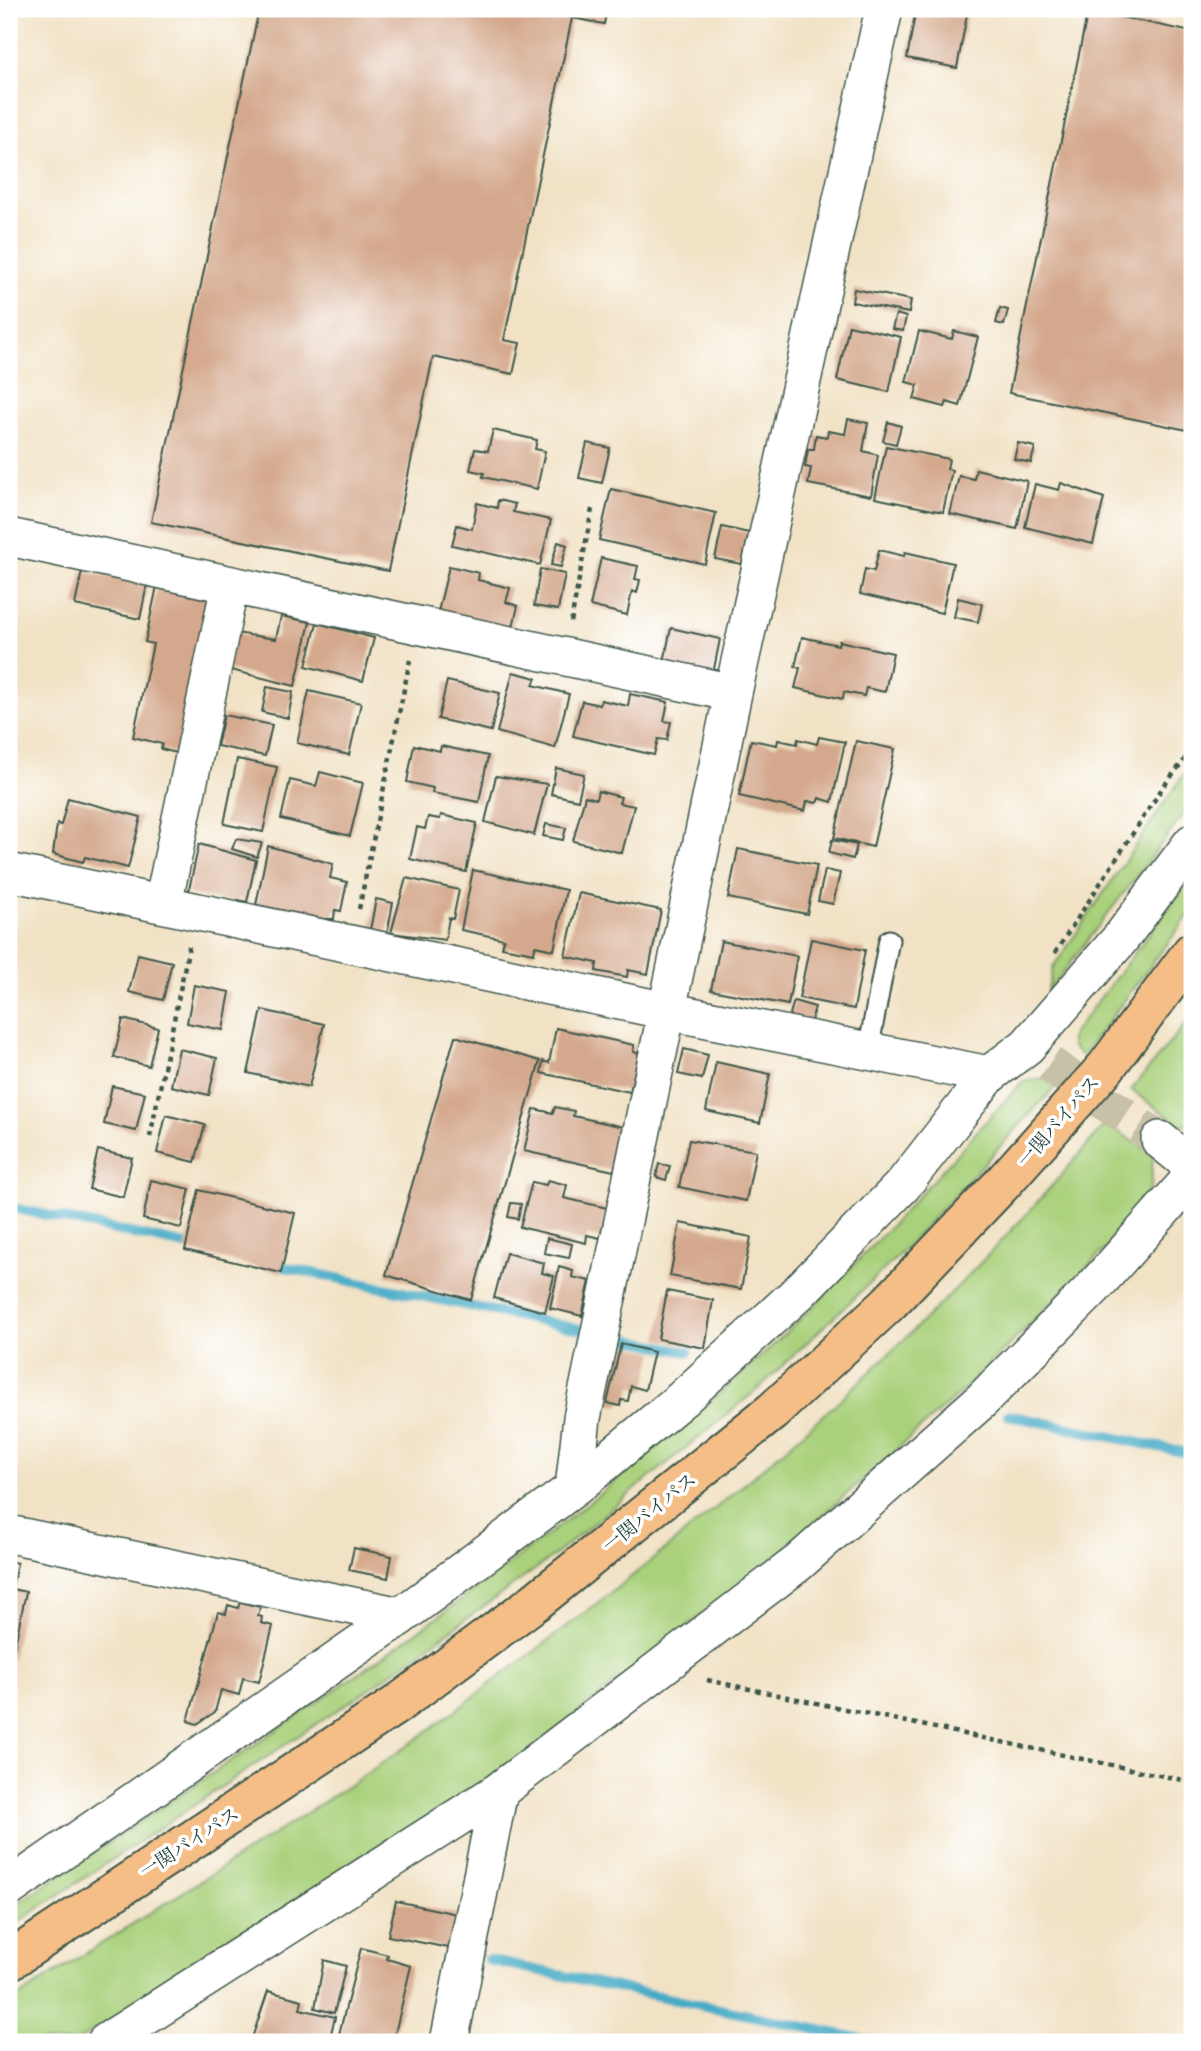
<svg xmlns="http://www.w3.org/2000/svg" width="1201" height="2051" font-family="'IM FELL English','Noto Serif JP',serif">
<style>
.green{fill:#a9d07a;stroke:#648657;stroke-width:2}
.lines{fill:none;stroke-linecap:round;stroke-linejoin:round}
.stream{stroke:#47abc6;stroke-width:10}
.building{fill:#d4a88c}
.minor-tunnel{stroke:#c7c1a8;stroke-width:37;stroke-dasharray:37 18;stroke-linecap:butt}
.service-casing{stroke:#3e564a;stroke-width:23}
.minor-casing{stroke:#3e564a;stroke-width:40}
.trunk-casing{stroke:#3e564a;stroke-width:42}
.path{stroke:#3e564a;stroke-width:4.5;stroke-dasharray:5 5;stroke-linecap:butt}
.service{stroke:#fff;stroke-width:19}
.minor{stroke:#fff;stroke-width:37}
.trunk{stroke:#f6be87;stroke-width:38}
.labels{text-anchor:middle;stroke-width:7;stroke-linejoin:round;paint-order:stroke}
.street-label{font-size:19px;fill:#1f3d34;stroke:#fff}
</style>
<rect width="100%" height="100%" fill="#fff"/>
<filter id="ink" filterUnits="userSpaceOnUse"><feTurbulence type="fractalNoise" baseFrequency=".0143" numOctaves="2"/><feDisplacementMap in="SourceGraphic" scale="14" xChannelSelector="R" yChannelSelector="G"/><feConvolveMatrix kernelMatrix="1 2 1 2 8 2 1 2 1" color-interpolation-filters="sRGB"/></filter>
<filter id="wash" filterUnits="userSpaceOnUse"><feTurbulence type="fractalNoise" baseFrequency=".00686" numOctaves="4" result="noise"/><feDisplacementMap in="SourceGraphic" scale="28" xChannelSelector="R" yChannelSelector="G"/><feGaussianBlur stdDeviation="1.57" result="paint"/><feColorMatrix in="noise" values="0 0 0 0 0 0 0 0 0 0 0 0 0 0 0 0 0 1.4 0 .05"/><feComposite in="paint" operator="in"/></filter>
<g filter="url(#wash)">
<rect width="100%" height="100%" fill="#f1e2c5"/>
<path class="green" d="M 1192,762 L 1192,804 L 1047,993 L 1053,968 Z
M 1192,878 L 1192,911 L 1082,1056 L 1071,1046 L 1071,1036 Z
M 1192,1016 L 1192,1126 L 1180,1125 L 1131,1090 Z
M 1043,1078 L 1056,1086 L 896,1258 L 758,1389 L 551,1558 L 372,1687 L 9,1928 L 9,1909 C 267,1737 528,1569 758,1359 C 852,1273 936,1176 1022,1082 Z
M 1106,1123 L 1153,1155 L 1151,1186 L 1130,1224 L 969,1385 L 786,1548 L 520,1759 L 76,2042 L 9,2042 L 9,2003 C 138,1919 270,1840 397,1753 C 442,1722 484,1688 528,1656 C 738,1499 938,1325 1106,1123 Z"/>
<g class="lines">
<path class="stream" d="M 9,1207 L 199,1248
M 270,1264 L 688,1352
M 1008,1415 L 1192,1454
M 488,1960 L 876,2042"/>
</g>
<g id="blocks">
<path class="building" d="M 259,9 L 607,9 L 604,24 L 572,18 L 504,340 L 520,343 L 513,374 L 433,357 L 388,571 L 151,522 Z
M 916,9 L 968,9 L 957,68 L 907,58 Z
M 1088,10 L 1192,32 L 1192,431 L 1009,393 Z
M 854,289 L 911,300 L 909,313 L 852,302 Z
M 1000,308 L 1008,310 L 1004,325 L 996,323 Z
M 896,314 L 906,317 L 903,331 L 892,329 Z
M 849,325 L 901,337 L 889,392 L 837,380 Z
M 919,331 L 952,339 L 954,331 L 978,337 L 960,406 L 947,402 L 945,407 L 914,399 L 918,385 L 906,382 Z
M 848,419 L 868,423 L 863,451 L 878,455 L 871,496 L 808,484 L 811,468 L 805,467 L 808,449 L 814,449 L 816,435 L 827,437 L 828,431 L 845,434 Z
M 888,422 L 901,426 L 896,444 L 883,441 Z
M 493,430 L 537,440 L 535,449 L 545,451 L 537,489 L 483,477 L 484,473 L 470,470 L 475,449 L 488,451 Z
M 587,443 L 610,448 L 602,483 L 579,478 Z
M 1018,443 L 1035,447 L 1031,463 L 1014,459 Z
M 886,446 L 949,459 L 947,469 L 952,470 L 943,512 L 875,498 Z
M 976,469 L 1027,481 L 1017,529 L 950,514 L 959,476 L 974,479 Z
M 1061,483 L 1104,498 L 1093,544 L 1025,527 L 1035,484 L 1059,490 Z
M 611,489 L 716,513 L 705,564 L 599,540 Z
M 498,500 L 515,504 L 513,512 L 551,520 L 540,565 L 452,545 L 457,525 L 472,529 L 477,503 L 497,508 Z
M 722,527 L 749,533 L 742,564 L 715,559 Z
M 558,542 L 567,545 L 561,567 L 551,565 Z
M 879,550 L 904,556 L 905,552 L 953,563 L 942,613 L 860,594 L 865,569 L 874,571 Z
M 601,558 L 638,566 L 635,579 L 640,580 L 637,593 L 632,591 L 627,615 L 590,606 Z
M 449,566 L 479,573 L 478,580 L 510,588 L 506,602 L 518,606 L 512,631 L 438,612 Z
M 540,569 L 565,574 L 558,610 L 534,606 Z
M 82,571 L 147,585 L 140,619 L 75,605 Z
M 157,586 L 209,597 L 176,753 L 161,749 L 162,744 L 133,737 L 153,644 L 145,642 Z
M 958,598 L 982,604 L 978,622 L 954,617 Z
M 281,616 L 310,622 L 295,686 L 227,669 L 236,633 L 276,639 Z
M 317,623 L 374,638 L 363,681 L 306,666 Z
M 671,628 L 720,639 L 713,674 L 664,662 Z
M 802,637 L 838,645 L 839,641 L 893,653 L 885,692 L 866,688 L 864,696 L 844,692 L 843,699 L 795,688 L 800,668 L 795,667 Z
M 513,672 L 536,678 L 533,685 L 569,694 L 555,748 L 497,732 Z
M 447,681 L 500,693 L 491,731 L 438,719 Z
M 267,687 L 293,692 L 288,718 L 262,712 Z
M 309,691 L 361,703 L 349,755 L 297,743 Z
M 630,694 L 668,702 L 664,721 L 671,722 L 667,740 L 658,739 L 654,755 L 573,736 L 582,701 L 600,705 L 601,700 L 628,706 Z
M 224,715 L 272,725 L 265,756 L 217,746 Z
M 819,737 L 845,742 L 832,802 L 819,798 L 817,803 L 807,801 L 805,811 L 739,796 L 751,740 L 777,745 L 778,740 L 797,744 L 798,739 L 817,744 Z
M 856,741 L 895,749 L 873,847 L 834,838 Z
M 414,745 L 440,751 L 441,746 L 488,756 L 479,802 L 432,793 L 433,788 L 407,782 Z
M 237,759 L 277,767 L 263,832 L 224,824 Z
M 556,768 L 584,774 L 578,800 L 551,794 Z
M 320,772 L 363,783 L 350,836 L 281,819 L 290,780 L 316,786 Z
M 496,776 L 547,784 L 534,835 L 485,822 Z
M 598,791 L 621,797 L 619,803 L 634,806 L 622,853 L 573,841 L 585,796 L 596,799 Z
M 68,798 L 141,817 L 128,868 L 85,857 L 83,862 L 53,854 L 57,824 L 61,825 Z
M 441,815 L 477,823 L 466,872 L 410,859 L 417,827 L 425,829 L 428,817 L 440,819 Z
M 546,824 L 566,828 L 563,840 L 543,836 Z
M 236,839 L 262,843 L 257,857 L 232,849 Z
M 832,840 L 857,845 L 853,859 L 829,853 Z
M 199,844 L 256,860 L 247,902 L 238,900 L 237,904 L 188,894 Z
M 268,846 L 333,864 L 330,878 L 347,882 L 341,911 L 335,910 L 334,919 L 322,919 L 256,905 Z
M 738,849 L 817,865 L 807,914 L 728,898 Z
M 473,870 L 566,890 L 554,950 L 535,946 L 534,953 L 502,947 L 504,939 L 461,930 Z
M 825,870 L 840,873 L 833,904 L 818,901 Z
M 406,878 L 459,890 L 453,919 L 449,918 L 445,940 L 391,933 Z
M 579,893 L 661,910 L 648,974 L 628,970 L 627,977 L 596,971 L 597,963 L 565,956 Z
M 376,899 L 393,903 L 387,934 L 370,930 Z
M 811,939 L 865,950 L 854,1009 L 799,998 Z
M 721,941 L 797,956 L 788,1005 L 711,990 Z
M 138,954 L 172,962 L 163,1000 L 129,992 Z
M 194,985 L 230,992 L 223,1030 L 187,1023 Z
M 794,1001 L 815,1007 L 810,1024 L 789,1017 Z
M 262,1010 L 324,1024 L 309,1087 L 248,1073 Z
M 123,1019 L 158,1028 L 149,1066 L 114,1057 Z
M 556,1028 L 634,1045 L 633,1052 L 639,1053 L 630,1092 L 541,1073 L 543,1061 L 549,1063 Z
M 455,1036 L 540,1061 L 471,1300 L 386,1275 Z
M 179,1049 L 217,1058 L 209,1095 L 171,1086 Z
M 684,1049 L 708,1055 L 702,1079 L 678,1074 Z
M 716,1062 L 770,1074 L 760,1123 L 706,1111 Z
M 112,1086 L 145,1093 L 136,1131 L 104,1124 Z
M 555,1107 L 574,1111 L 573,1116 L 624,1127 L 614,1171 L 524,1151 L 534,1109 L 553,1113 Z
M 166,1115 L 205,1125 L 195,1162 L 157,1153 Z
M 689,1140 L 756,1151 L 746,1201 L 679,1187 Z
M 98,1150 L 132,1158 L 123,1197 L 89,1189 Z
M 659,1164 L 670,1166 L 666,1180 L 656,1177 Z
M 151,1180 L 190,1189 L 181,1228 L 143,1219 Z
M 548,1180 L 567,1185 L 564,1198 L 607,1208 L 600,1238 L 587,1235 L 586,1243 L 520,1227 L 532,1182 L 546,1185 Z
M 199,1190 L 295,1213 L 281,1273 L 185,1250 Z
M 511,1203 L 521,1204 L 518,1219 L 508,1217 Z
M 680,1223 L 751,1237 L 741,1289 L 670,1276 Z
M 547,1238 L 572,1244 L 569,1258 L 544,1253 Z
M 506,1253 L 544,1263 L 542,1273 L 554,1276 L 545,1312 L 494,1298 Z
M 559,1267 L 573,1271 L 572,1277 L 590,1281 L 582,1316 L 550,1308 Z
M 667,1291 L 713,1300 L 705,1348 L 658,1339 Z
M 621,1344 L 654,1352 L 645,1390 L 631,1386 L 628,1401 L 621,1400 L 620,1406 L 607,1403 Z
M 354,1548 L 392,1556 L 388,1578 L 349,1570 Z
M 9,1561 L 17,1563 L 12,1589 L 26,1592 L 10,1669 Z
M 240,1602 L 260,1607 L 258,1616 L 262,1617 L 261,1623 L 273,1626 L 259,1682 L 243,1678 L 239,1695 L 221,1690 L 215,1712 L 197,1724 L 188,1721 L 218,1612 L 226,1614 L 228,1605 L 238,1608 Z
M 396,1901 L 457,1914 L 449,1948 L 388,1936 Z
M 361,1948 L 388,1955 L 387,1959 L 411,1966 L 393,2042 L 337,2042 Z
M 324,1960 L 346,1966 L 334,2013 L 315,2008 Z
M 268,1991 L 302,2000 L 300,2009 L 335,2017 L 329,2042 L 269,2042 L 252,2038 Z"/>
</g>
</g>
<g filter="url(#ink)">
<use href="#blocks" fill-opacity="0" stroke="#3e564a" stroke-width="2"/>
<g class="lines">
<path class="minor-tunnel" d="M 1049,1064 L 1160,1140"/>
<defs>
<path id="service" d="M 868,1051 L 889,940"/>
<path id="minor" d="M 9,537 L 733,693
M 9,872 L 667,1011 L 989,1075
M 163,904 L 230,585
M 1160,1140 L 1192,1166
M 574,1488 L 582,1418 L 733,693 L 884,9
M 9,1534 L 401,1616
M 9,1888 L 401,1616 L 574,1488 L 682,1399 L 798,1293 L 903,1185 L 989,1075 L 1027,1046 L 1121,938 L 1192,843
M 106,2042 L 499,1791 L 798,1563 L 982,1400 L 1094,1287 L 1192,1177
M 449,2042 L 499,1791"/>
<path id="trunk" d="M 9,1961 L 396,1705 L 535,1602 L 773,1411 L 889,1303 L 1000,1186 L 1106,1067 L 1192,952"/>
</defs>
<use href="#service" class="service-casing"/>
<use href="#minor" class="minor-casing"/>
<use href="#trunk" class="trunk-casing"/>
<path class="path" d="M 571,622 L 592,509
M 359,909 L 410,660
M 1055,953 L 1163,787 L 1192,750
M 150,1137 L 189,946
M 707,1680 L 1192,1782"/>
<use href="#service" class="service"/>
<use href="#minor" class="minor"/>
<use href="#trunk" class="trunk"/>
</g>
</g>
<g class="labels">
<g class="street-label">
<text transform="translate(1058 1121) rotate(-49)" y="7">一関バイパス</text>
<text transform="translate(649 1512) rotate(-39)" y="7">一関バイパス</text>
<text transform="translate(189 1842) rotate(-33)" y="7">一関バイパス</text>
</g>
</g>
<rect width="1201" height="2051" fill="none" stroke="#fff" stroke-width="35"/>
</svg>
